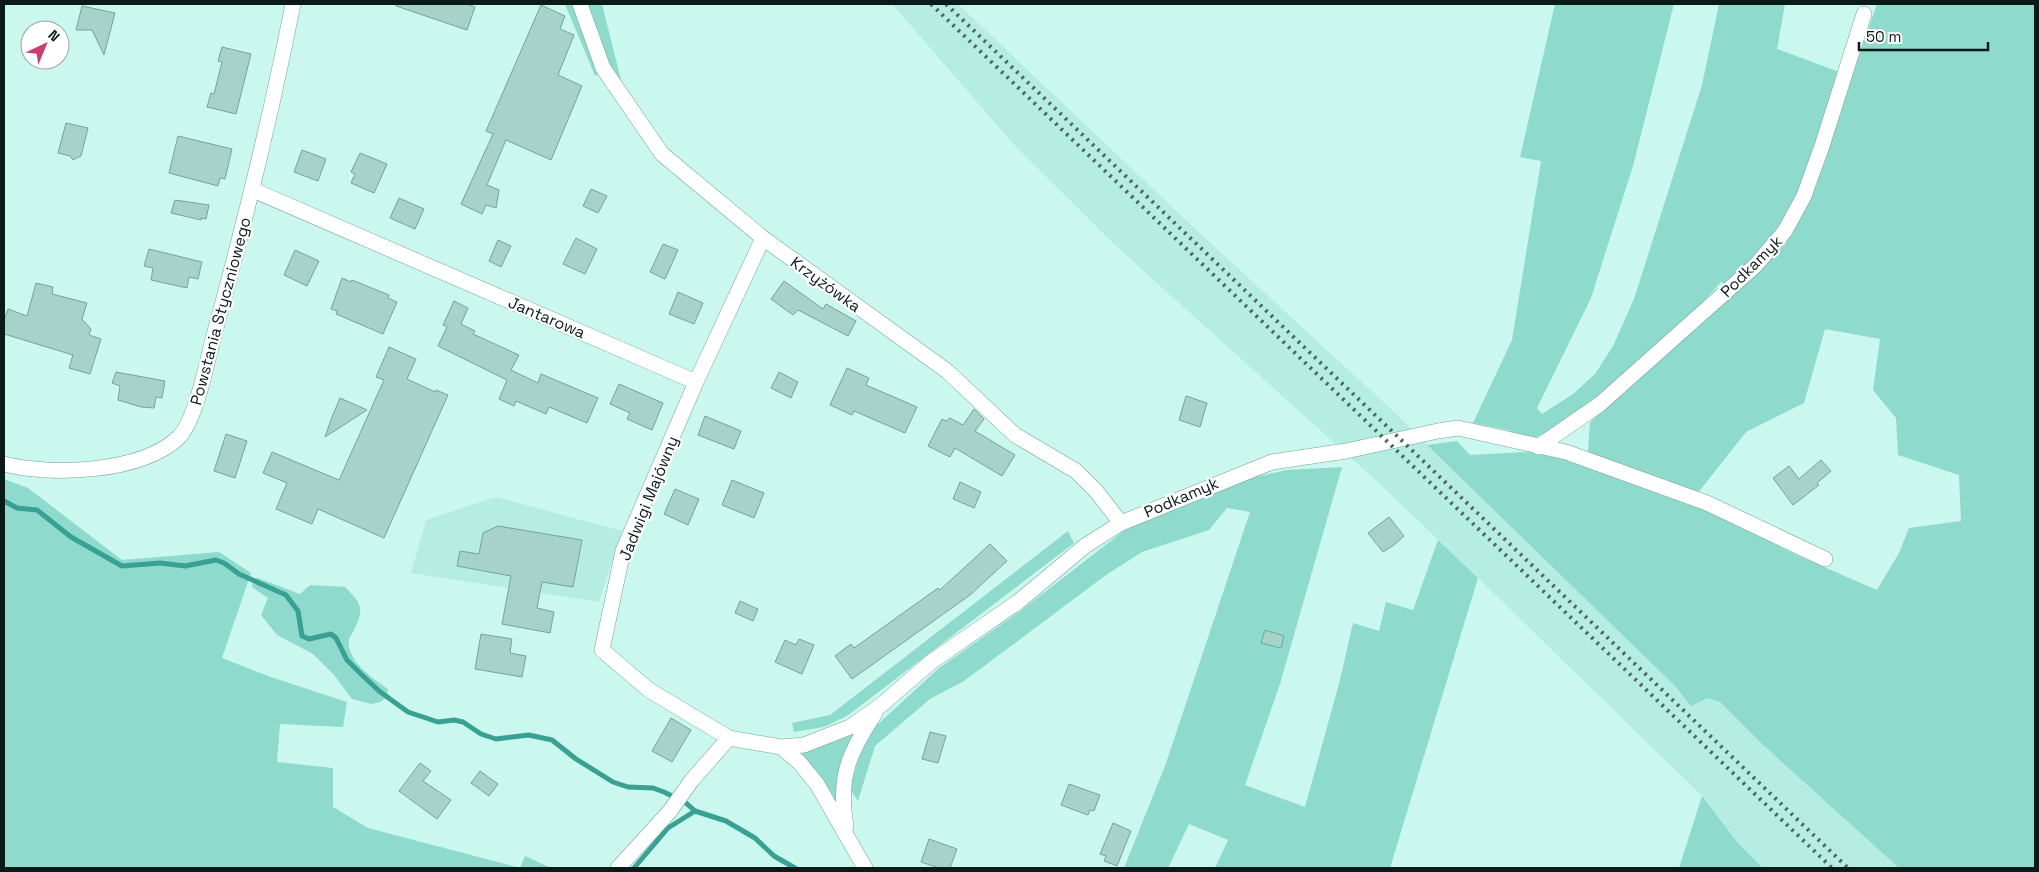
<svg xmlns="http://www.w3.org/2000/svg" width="2039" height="872" font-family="'Space Grotesk',sans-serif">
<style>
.built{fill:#b6ede3}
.green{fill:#8edacd}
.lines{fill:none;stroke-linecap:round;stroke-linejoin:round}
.stream{stroke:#39a193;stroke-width:5}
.building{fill:#a6d2ca;stroke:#76a29a}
.street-casing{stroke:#76a19a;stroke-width:16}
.street{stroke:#fff;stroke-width:15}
.rail{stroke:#4d6863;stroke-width:4;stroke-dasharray:2.5 5;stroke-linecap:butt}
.labels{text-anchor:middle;stroke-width:4.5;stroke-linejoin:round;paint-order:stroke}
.street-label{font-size:16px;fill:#091a17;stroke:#fff}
</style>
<rect width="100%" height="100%" fill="#caf8ef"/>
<path class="built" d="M 892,4 L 958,4 L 1204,237 L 1392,410 L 1675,686 L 1691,706 L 1708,698 L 1720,702 L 1762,744 L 1899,868 L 1763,868 L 1738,843 L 1702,796 L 1478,578 L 1382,486 L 1117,247 L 1016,147 Z
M 496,497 L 622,531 L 599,602 L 411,573 L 426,520 Z"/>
<path class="green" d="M 565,4 L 575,4 L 602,73 L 595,76 Z
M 583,4 L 602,4 L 621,80 L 658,141 L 604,61 Z
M 1555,4 L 1674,4 L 1633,166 L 1591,298 L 1537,408 L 1542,414 L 1573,394 L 1595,374 L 1613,346 L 1634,299 L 1702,85 L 1719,4 L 1785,4 L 1777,49 L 1842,73 C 1827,116 1810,178 1786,215 C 1770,241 1748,262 1726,284 L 1721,282 C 1666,344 1605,410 1527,441 L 1508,430 L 1473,423 L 1512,340 L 1541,161 L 1520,157 Z
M 1877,4 L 2035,4 L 2035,868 L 1899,868 L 1762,744 L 1720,702 L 1708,698 L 1691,706 L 1675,686 L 1427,445 L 1457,441 L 1470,455 L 1528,452 L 1566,454 L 1710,512 L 1801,557 L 1877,590 L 1899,553 L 1909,528 L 1961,521 L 1959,475 L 1898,455 L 1896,418 L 1873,390 L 1880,339 L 1825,329 L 1804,403 L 1746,432 L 1697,494 L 1588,452 L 1590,422 L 1754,275 L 1815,184 Z
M 1342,467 L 1280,684 L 1245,785 L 1305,807 L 1340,680 L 1353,623 L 1379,631 L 1386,602 L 1413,610 L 1438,540 L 1478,578 L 1390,868 L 1215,868 L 1228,840 L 1189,824 L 1168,868 L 1124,868 L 1165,766 L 1250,512 L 1227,508 L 1209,530 L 1142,552 L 1106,575 L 964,681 L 930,699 L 875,746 L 858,801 L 850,789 L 864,737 L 939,668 L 1019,612 L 1125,530 L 1229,483 L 1286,470 Z
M 4,479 L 28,488 L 122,560 L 219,552 L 251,573 L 222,658 L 271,677 L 347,702 L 343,727 L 280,724 L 277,762 L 333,768 L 333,807 L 368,828 L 520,868 L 525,856 L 551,868 L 4,868 Z
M 1068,531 L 1074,543 L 847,716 L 824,727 L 794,732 L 792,723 L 830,715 Z
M 258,578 L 300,594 L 310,585 L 345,587 C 361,603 365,608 354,630 C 353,633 349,637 349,640 C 346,661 374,679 388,689 L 387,697 L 380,702 L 371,704 L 352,699 L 334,675 L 313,654 L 277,635 L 261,615 L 268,598 L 252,587 L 253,579 Z
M 857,728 C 842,758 836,773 838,807 L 802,755 L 804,750 Z
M 1702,796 L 1738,843 L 1763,868 L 1679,868 Z"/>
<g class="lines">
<path class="stream" d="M 4,501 L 17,508 L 37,510 L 71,537 L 122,566 L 160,563 L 185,566 L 216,560 L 224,563 L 239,574 L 286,595 L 298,611 L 302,636 L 309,639 L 331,634 L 336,638 L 347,660 L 361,674 L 379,691 L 408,712 L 438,722 L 454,720 L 463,722 L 481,734 L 496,739 L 529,735 L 552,740 L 576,759 L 613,782 L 628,787 L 653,788 L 664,792 L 686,803 L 695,811 L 726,821 L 755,838 L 774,856 L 795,868
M 634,868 L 668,828 L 695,811"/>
</g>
<path class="building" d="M 396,4 L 467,4 L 475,7 L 467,30 L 396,6 Z
M 541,5 L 565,16 L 560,29 L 574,35 L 558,75 L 582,86 L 551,160 L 506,140 L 487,185 L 499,190 L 496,208 L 486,205 L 482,214 L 461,204 L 493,134 L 486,131 Z
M 82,6 L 115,13 L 104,55 L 92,30 L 76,30 Z
M 222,47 L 251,54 L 236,114 L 207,107 L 211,93 L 214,94 L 222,62 L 218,61 Z
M 66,123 L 88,128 L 81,156 L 73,160 L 70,156 L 58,153 Z
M 178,136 L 232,149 L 225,179 L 220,178 L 218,186 L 169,173 Z
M 302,150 L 326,159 L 318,181 L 294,172 Z
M 360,153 L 387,164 L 374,193 L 351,183 L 355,174 L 351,172 Z
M 591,189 L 607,196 L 598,213 L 583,206 Z
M 399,198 L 424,209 L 415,229 L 390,218 Z
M 175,200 L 209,205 L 206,219 L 201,218 L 201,220 L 171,213 Z
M 576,238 L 597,249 L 585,274 L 563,264 Z
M 498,240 L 511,246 L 501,267 L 489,261 Z
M 663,244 L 678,250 L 665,279 L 650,272 Z
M 149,249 L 202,262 L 198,279 L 189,277 L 187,288 L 151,280 L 153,268 L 144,266 Z
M 295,250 L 319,261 L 307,286 L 284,275 Z
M 342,278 L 351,282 L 352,280 L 389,295 L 388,298 L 397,302 L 383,334 L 336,314 L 337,311 L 331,309 Z
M 784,281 L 823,309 L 826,304 L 856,321 L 848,336 L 798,310 L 793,315 L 771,299 Z
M 36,283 L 53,287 L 52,294 L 87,303 L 82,319 L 91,329 L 89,335 L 101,339 L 90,374 L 69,368 L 73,355 L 4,334 L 4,320 L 8,309 L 27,316 Z
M 678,292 L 703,303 L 694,324 L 669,314 Z
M 454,301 L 468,308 L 461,324 L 475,331 L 473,334 L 519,355 L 511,370 L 538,383 L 541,374 L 598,398 L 587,423 L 549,407 L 546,414 L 516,401 L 514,406 L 499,399 L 507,380 L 438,346 L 447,327 L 443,325 Z
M 389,347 L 416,359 L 407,379 L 435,392 L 436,390 L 448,395 L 384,538 L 318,509 L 312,524 L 276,509 L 287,483 L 263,473 L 272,452 L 339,480 L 384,380 L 376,377 Z
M 847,368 L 869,378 L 866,385 L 917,407 L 905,433 L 854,411 L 852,415 L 830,405 Z
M 116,372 L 165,381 L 162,398 L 156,397 L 154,408 L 141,407 L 118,400 L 120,386 L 112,383 Z
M 779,372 L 798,382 L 791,398 L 771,388 Z
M 619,384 L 663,403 L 652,430 L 627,419 L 630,413 L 610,404 Z
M 1186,396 L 1207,403 L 1200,427 L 1179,420 Z
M 340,398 L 367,410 L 325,437 L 332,417 Z
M 974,409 L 984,419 L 975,431 L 1015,455 L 1002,476 L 955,448 L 950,457 L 928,446 L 942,419 L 946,421 L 950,418 L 963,425 Z
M 705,416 L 741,431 L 734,449 L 698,435 Z
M 226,434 L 247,441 L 235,478 L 214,471 Z
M 1821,460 L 1831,471 L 1817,483 L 1819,485 L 1793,505 L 1773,478 L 1789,466 L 1799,479 Z
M 732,480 L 764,493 L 754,518 L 722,505 Z
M 960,482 L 981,492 L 974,508 L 953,499 Z
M 675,489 L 699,499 L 688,525 L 664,514 Z
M 1389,517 L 1404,536 L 1394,545 L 1383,552 L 1368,533 Z
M 498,526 L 582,540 L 573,587 L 542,582 L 537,608 L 554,612 L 550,633 L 502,624 L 511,576 L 457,566 L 460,551 L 479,554 L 483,533 Z
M 990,544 L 1007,561 L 970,595 L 852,679 L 835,656 L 851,644 L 854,648 L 938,588 L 940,590 Z
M 740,601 L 758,609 L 753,621 L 735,613 Z
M 1265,630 L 1284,636 L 1281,648 L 1261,643 Z
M 481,634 L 512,639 L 510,653 L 526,656 L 522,677 L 475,669 Z
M 799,639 L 814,645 L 802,674 L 775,662 L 785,640 L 796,645 Z
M 671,718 L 691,730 L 672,762 L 652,751 Z
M 930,732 L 946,736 L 938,763 L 922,759 Z
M 420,763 L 431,771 L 423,781 L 451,800 L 437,819 L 399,791 Z
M 480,771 L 498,784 L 489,796 L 471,783 Z
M 1069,784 L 1100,795 L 1094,811 L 1090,810 L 1088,815 L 1061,805 Z
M 1113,823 L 1131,831 L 1117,866 L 1104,861 L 1106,856 L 1100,854 Z
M 929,839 L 957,849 L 950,868 L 939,868 L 921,862 Z"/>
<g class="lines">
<defs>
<path id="street" d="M 580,4 L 603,68 L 662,154 L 763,238 L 947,371 L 1015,435 L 1076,471 L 1096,491 L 1121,523
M 253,190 L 696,382
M 763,238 L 696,382 L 623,551 L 602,650 L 649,690 L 729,738 L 781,747 L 799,762 L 817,784 L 865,868
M 1538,447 L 1600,404 L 1756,265 L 1785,231 L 1804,196 L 1822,146 L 1864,14
M 4,464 C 51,476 140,473 178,438 C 196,421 207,361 214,335 C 244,226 271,115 293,4
M 781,747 L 804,745 L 850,727 L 880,706 L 931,662 L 1018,602 L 1085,546 L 1121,523 L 1272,462 L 1346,451 L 1438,431 L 1458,428 L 1566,452 L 1707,503 L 1825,559
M 846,827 C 838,776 848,756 875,713
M 618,868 L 670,811 L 692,780 L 729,738"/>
</defs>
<use href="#street" class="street-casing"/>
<use href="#street" class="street"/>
<path class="rail" d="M 931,4 L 1832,868
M 946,4 L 1848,868"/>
</g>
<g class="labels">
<g class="street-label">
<text transform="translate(1751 266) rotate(-45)" y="6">Podkamyk</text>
<text transform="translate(826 284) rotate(36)" y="6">Krzyżówka</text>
<text transform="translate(220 311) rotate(-75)" y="6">Powstania Styczniowego</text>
<text transform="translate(547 317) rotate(23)" y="6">Jantarowa</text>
<text transform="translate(1181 497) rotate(-23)" y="6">Podkamyk</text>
<text transform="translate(648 498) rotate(-68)" y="6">Jadwigi Majówny</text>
</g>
</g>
<rect width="2039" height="872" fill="none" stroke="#091a17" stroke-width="10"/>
<g transform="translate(45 45) rotate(44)"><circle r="24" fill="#ffffff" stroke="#9da3a2"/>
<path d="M0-4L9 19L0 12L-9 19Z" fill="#ca3e70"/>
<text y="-8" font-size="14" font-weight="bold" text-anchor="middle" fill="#091a17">N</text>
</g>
<path d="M1859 42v8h129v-8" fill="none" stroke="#091a17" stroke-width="2.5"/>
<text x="1866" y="42" font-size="15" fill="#091a17" stroke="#ffffff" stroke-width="4" paint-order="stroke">50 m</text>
</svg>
